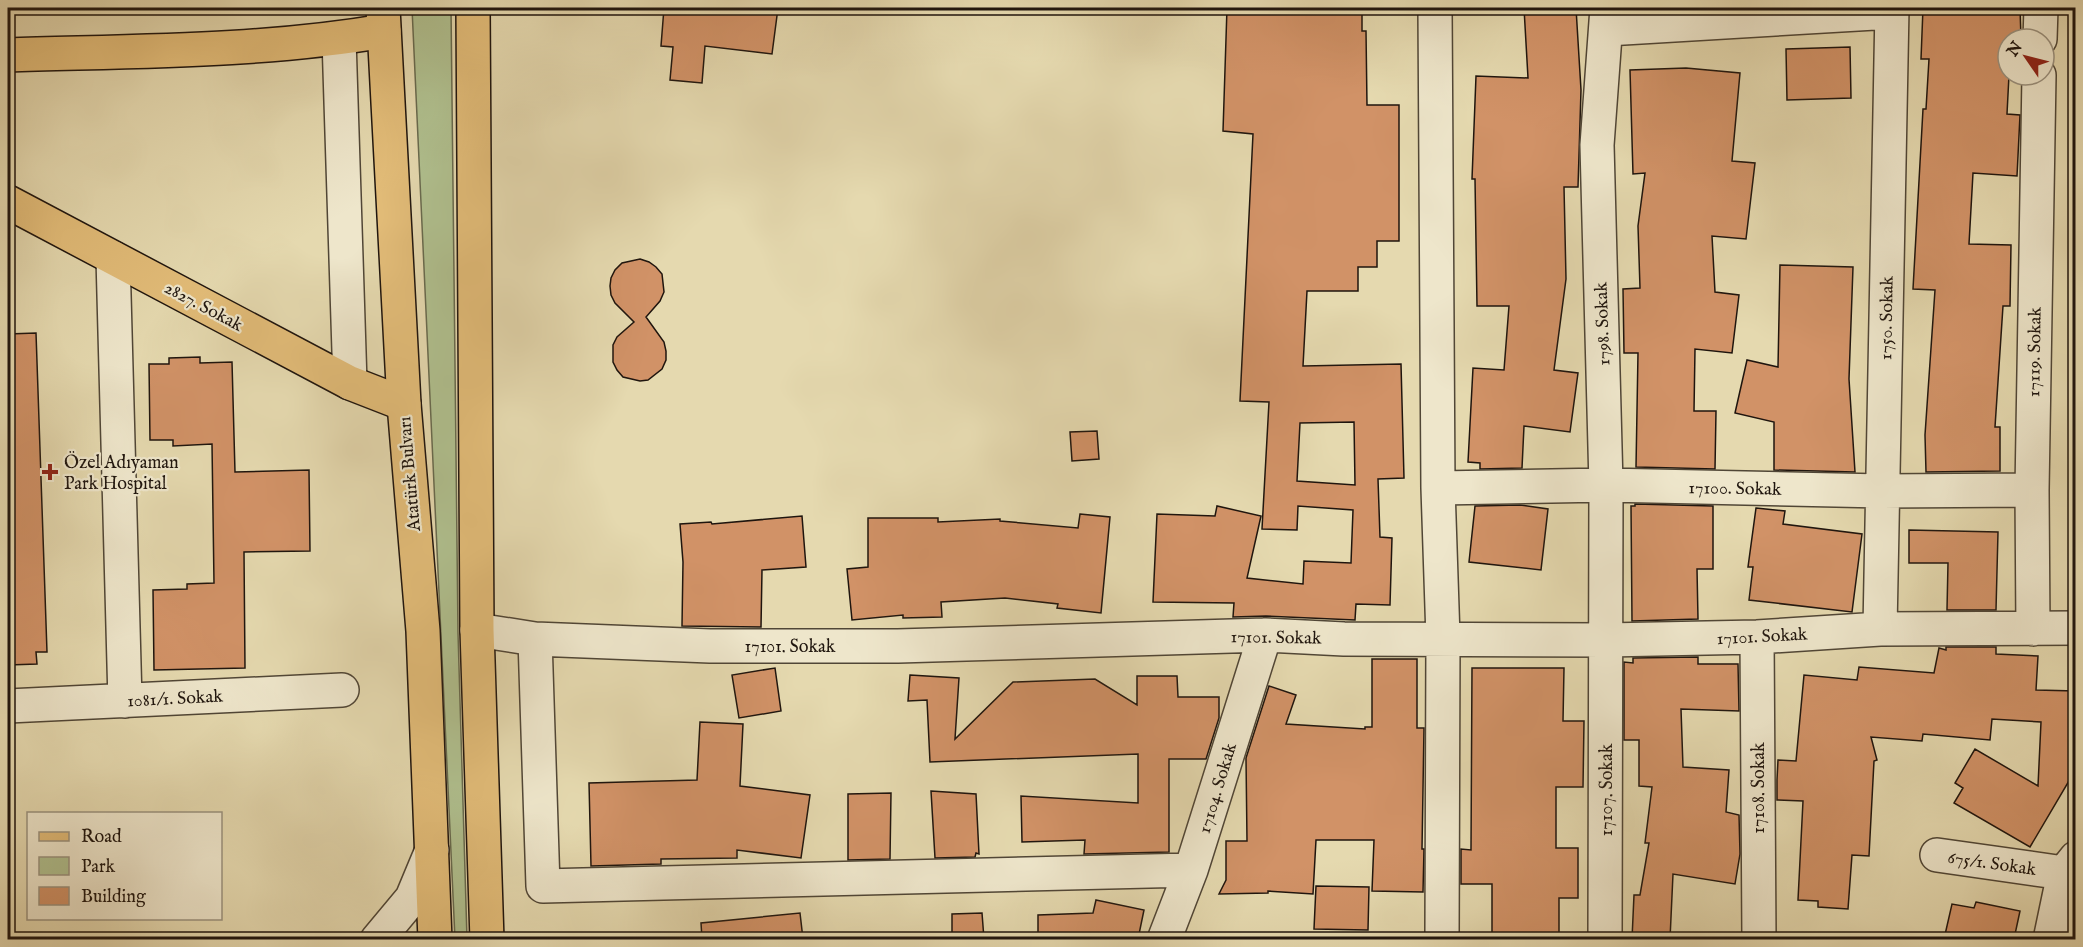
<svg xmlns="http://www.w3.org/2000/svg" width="2083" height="947" font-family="'IM FELL English',serif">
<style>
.green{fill:#b0c08f;stroke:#686a4e;stroke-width:1.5}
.building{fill:#d19267;stroke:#1f150e;stroke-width:1.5;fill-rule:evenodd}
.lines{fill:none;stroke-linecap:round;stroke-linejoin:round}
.minor-casing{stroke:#504636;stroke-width:36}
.major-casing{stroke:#1f150e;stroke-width:36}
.highway-casing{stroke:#1f150e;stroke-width:36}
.minor{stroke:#eee6cb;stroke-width:33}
.major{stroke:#e2bc78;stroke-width:33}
.highway{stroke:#e2bc78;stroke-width:33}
.poi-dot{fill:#8f2418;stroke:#eee6cb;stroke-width:2}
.labels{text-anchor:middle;stroke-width:4.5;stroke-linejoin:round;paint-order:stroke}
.street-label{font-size:18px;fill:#1f150e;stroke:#eee6cb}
.poi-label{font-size:18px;fill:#1f150e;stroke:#eee6cb;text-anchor:start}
</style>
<rect width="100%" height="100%" fill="#e5d9af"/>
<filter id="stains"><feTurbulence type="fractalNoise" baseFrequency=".00333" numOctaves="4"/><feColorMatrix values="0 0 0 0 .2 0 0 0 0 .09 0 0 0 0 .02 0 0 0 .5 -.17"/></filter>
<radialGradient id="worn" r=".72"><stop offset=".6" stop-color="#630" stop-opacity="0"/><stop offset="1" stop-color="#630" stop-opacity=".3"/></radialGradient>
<path class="green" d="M 412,8 L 451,8 L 458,633 L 467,939 L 455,939 Z"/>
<path class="building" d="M 664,8 L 778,8 L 772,54 L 705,46 L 702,83 L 670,80 L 673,47 L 661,46 Z
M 1227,8 L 1362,8 L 1362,31 L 1366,31 L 1367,105 L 1399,105 L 1399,241 L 1377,241 L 1377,267 L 1358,267 L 1358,291 L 1307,291 L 1303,366 L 1401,364 L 1404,478 L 1378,479 L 1380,537 L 1392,538 L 1390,605 L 1356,604 L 1355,620 L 1266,616 L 1233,617 L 1234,603 L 1153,602 L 1157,514 L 1215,516 L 1217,506 L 1261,516 L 1247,578 L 1303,584 L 1304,561 L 1351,563 L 1353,510 L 1298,506 L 1297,530 L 1262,529 L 1269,402 L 1240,401 L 1253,134 L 1223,131 ZM 1354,422 L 1355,485 L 1297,481 L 1300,423 Z
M 1524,8 L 1576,8 L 1581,90 L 1578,187 L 1564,187 L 1566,279 L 1554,370 L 1578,373 L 1570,432 L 1524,426 L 1522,468 L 1480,469 L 1480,463 L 1468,462 L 1473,368 L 1504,370 L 1509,306 L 1477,306 L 1475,179 L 1472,179 L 1476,76 L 1528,78 Z
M 1923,8 L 2020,8 L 2021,39 L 2008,39 L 2009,75 L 2007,114 L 2020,115 L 2017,176 L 1973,173 L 1969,244 L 2011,245 L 2010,306 L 2003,306 L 1995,427 L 2000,427 L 2000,471 L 1926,472 L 1925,435 L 1935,290 L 1913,289 L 1923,109 L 1926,109 L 1929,59 L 1921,59 Z
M 1850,47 L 1851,98 L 1787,100 L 1786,49 Z
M 1686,68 L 1740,73 L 1732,161 L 1755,163 L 1746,239 L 1712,236 L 1715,292 L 1739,295 L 1732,353 L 1695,349 L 1694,411 L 1716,411 L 1715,469 L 1636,467 L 1638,353 L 1624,353 L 1623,289 L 1640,288 L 1638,226 L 1645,173 L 1633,174 L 1630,70 Z
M 640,259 L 649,262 L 656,267 L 662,274 L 664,292 L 660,301 L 646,317 L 664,342 L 666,351 L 666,360 L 662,369 L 648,380 L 640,381 L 623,377 L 617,370 L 613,362 L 613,345 L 617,337 L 634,322 L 615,303 L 611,295 L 610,286 L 611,278 L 615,270 L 622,263 Z
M 1780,265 L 1853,267 L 1849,379 L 1855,472 L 1774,470 L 1774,422 L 1735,413 L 1747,360 L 1778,367 Z
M 36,333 L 47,652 L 36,652 L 37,664 L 8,665 L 8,334 Z
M 200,357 L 200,363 L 232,362 L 235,472 L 309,470 L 310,551 L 244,552 L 245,668 L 154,670 L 153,590 L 187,589 L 187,584 L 214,583 L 212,444 L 173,446 L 173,440 L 150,440 L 149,364 L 169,364 L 169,358 Z
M 1097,431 L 1099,459 L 1072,461 L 1070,432 Z
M 1635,504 L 1713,506 L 1713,569 L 1697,569 L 1698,619 L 1632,621 L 1631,506 L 1635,506 Z
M 1520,505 L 1548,509 L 1541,570 L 1469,562 L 1475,506 Z
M 1756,508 L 1785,511 L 1783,524 L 1862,534 L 1852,612 L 1749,600 L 1753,567 L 1748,567 Z
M 1080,514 L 1110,517 L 1101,613 L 1057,608 L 1058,604 L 1005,598 L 941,602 L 942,617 L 903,618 L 903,615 L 852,620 L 847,569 L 868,567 L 868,518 L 938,518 L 938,522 L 1000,519 L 1000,521 L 1078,528 Z
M 802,516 L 806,567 L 762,570 L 761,627 L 682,626 L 683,562 L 680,524 L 711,522 L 712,524 Z
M 1909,530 L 1998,532 L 1996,610 L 1947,610 L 1948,563 L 1909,563 Z
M 1946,647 L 1996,647 L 1996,654 L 2038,656 L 2036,690 L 2076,691 L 2076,769 L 2030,847 L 1954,803 L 1963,788 L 1955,783 L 1975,749 L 2038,786 L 2041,722 L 1992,719 L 1990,740 L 1923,734 L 1922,741 L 1871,737 L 1877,760 L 1874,761 L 1869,856 L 1852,855 L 1848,909 L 1818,907 L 1818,901 L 1798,900 L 1803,801 L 1777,800 L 1777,780 L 1778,760 L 1796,761 L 1804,675 L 1857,680 L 1859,667 L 1934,673 L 1939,648 L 1946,650 Z
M 1698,657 L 1698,664 L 1738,664 L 1739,711 L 1681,709 L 1683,767 L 1729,770 L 1726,812 L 1739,815 L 1740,854 L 1735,884 L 1673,874 L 1670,939 L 1632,939 L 1634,895 L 1640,895 L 1649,843 L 1645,843 L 1652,787 L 1639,786 L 1639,740 L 1624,740 L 1624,662 L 1633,663 L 1633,658 Z
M 1372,659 L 1417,659 L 1417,728 L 1424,728 L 1422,849 L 1424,849 L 1423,892 L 1372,891 L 1374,840 L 1316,840 L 1313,894 L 1268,891 L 1268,893 L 1219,894 L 1226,880 L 1226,841 L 1247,841 L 1246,758 L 1269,686 L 1296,695 L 1286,724 L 1365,729 L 1365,727 L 1372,727 Z
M 775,668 L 781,711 L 739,718 L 732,675 Z
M 1472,668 L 1564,668 L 1563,721 L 1584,721 L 1583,787 L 1556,787 L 1556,848 L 1578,848 L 1578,898 L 1559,898 L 1559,939 L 1492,939 L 1492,884 L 1461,884 L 1461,849 L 1471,850 Z
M 910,675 L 959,678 L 955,739 L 1013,682 L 1095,679 L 1137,705 L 1137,676 L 1177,676 L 1178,697 L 1219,697 L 1219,718 L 1206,759 L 1169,759 L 1169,852 L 1084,854 L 1085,840 L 1022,842 L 1021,796 L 1138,803 L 1138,754 L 930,762 L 927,700 L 908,701 Z
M 700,722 L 743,724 L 740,786 L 810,795 L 801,858 L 737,850 L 737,858 L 661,859 L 661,864 L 591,866 L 589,783 L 697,780 Z
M 931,791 L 976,794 L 979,854 L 976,853 L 975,857 L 935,858 Z
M 891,793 L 890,859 L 848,860 L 848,794 Z
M 1316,886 L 1369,887 L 1368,930 L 1314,929 Z
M 1096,900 L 1144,910 L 1138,939 L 1112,939 L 1084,934 L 1083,939 L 1038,939 L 1038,915 L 1093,913 Z
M 1976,902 L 2020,911 L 2014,939 L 1944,939 L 1952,904 L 1974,908 Z
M 800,913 L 803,939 L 702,939 L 701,923 Z
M 982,913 L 984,939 L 952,939 L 952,914 Z"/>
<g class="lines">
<defs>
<path id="minor" d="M 1435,8 L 1438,488 L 1443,638 L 1442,940
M 1607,29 L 1892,12
M 339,39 L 350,383
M 2040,39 L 2041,8
M 113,258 L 125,701
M 1438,488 L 1606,485 L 1882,491 L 2032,490
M 1880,629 L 1892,8
M 2033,629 L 2032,490 L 2039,75
M 477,630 L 535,639 L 710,646 L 898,646 L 1265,635 L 1344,639 L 1607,640 L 1757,637 L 1880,629 L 2076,628
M 1757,637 L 1759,940
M 535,639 L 543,886 L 1191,870
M 8,706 L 342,690
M 1937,855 L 2064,873 L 2076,858
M 377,940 L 412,898 L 432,850
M 1164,940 L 1191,870 L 1265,635
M 1605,940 L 1606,485 L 1597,145 L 1607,8
M 2050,940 L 2064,873"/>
<path id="major" d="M 8,55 C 133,51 260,52 384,31
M 8,202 L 350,383 L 404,404"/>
<path id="highway" d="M 383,8 L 404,404 L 423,631 L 435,940
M 473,8 L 477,630 L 487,940"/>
</defs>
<use href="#minor" class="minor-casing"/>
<use href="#major" class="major-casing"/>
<use href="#highway" class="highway-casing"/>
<use href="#minor" class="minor"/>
<use href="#major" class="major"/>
<use href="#highway" class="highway"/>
</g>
<path class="poi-dot" d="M47 463h6v6h6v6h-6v6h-6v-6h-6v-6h6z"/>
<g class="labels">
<g class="street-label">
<text transform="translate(204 306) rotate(28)" y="6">2827. Sokak</text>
<text transform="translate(1886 318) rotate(-89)" y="6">1750. Sokak</text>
<text transform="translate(1602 324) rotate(-92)" y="6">1798. Sokak</text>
<text transform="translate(2034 352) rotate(-89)" y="6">17119. Sokak</text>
<text transform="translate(409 474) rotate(-95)" y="6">Atatürk Bulvarı</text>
<text transform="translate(1735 488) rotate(1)" y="6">17100. Sokak</text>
<text transform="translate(1762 636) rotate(-3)" y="6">17101. Sokak</text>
<text transform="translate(1276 637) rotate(1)" y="6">17101. Sokak</text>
<text x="790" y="652">17101. Sokak</text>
<text transform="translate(175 698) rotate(-3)" y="6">1081/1. Sokak</text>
<text transform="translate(1217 788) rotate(-73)" y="6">17104. Sokak</text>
<text transform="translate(1758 788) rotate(-90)" y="6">17108. Sokak</text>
<text transform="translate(1606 790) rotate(-90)" y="6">17107. Sokak</text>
<text transform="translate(1992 863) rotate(8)" y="6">675/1. Sokak</text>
</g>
<g class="poi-label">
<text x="64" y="468">Özel Adıyaman<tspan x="64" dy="21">Park Hospital</tspan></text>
</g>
</g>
<rect width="2083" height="947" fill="none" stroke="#e5d9af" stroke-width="30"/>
<rect x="9" y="9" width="2065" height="929" fill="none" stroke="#1f150e" stroke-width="3"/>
<rect x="15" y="15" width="2053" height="917" fill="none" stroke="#1f150e" stroke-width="1.5"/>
<rect x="27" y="812" width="195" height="108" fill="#eee6cb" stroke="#9b927f" stroke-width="1.5"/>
<rect x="39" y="832" width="30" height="9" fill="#e2bc78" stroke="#9b927f" stroke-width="1.5"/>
<text x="81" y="842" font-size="18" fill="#1f150e">Road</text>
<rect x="39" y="857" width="30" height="18" fill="#b0c08f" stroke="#9b927f" stroke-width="1.5"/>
<text x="81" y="872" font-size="18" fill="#1f150e">Park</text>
<rect x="39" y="887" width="30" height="18" fill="#d19267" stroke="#9b927f" stroke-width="1.5"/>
<text x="81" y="902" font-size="18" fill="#1f150e">Building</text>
<g transform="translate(2026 57) rotate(305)"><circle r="28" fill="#eee6cb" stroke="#9b927f" stroke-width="1.5"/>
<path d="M0-4.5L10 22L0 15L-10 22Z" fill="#8f2418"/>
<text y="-9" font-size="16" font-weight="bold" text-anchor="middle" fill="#1f150e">N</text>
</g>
<rect width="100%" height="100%" filter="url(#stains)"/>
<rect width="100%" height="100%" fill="url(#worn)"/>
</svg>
